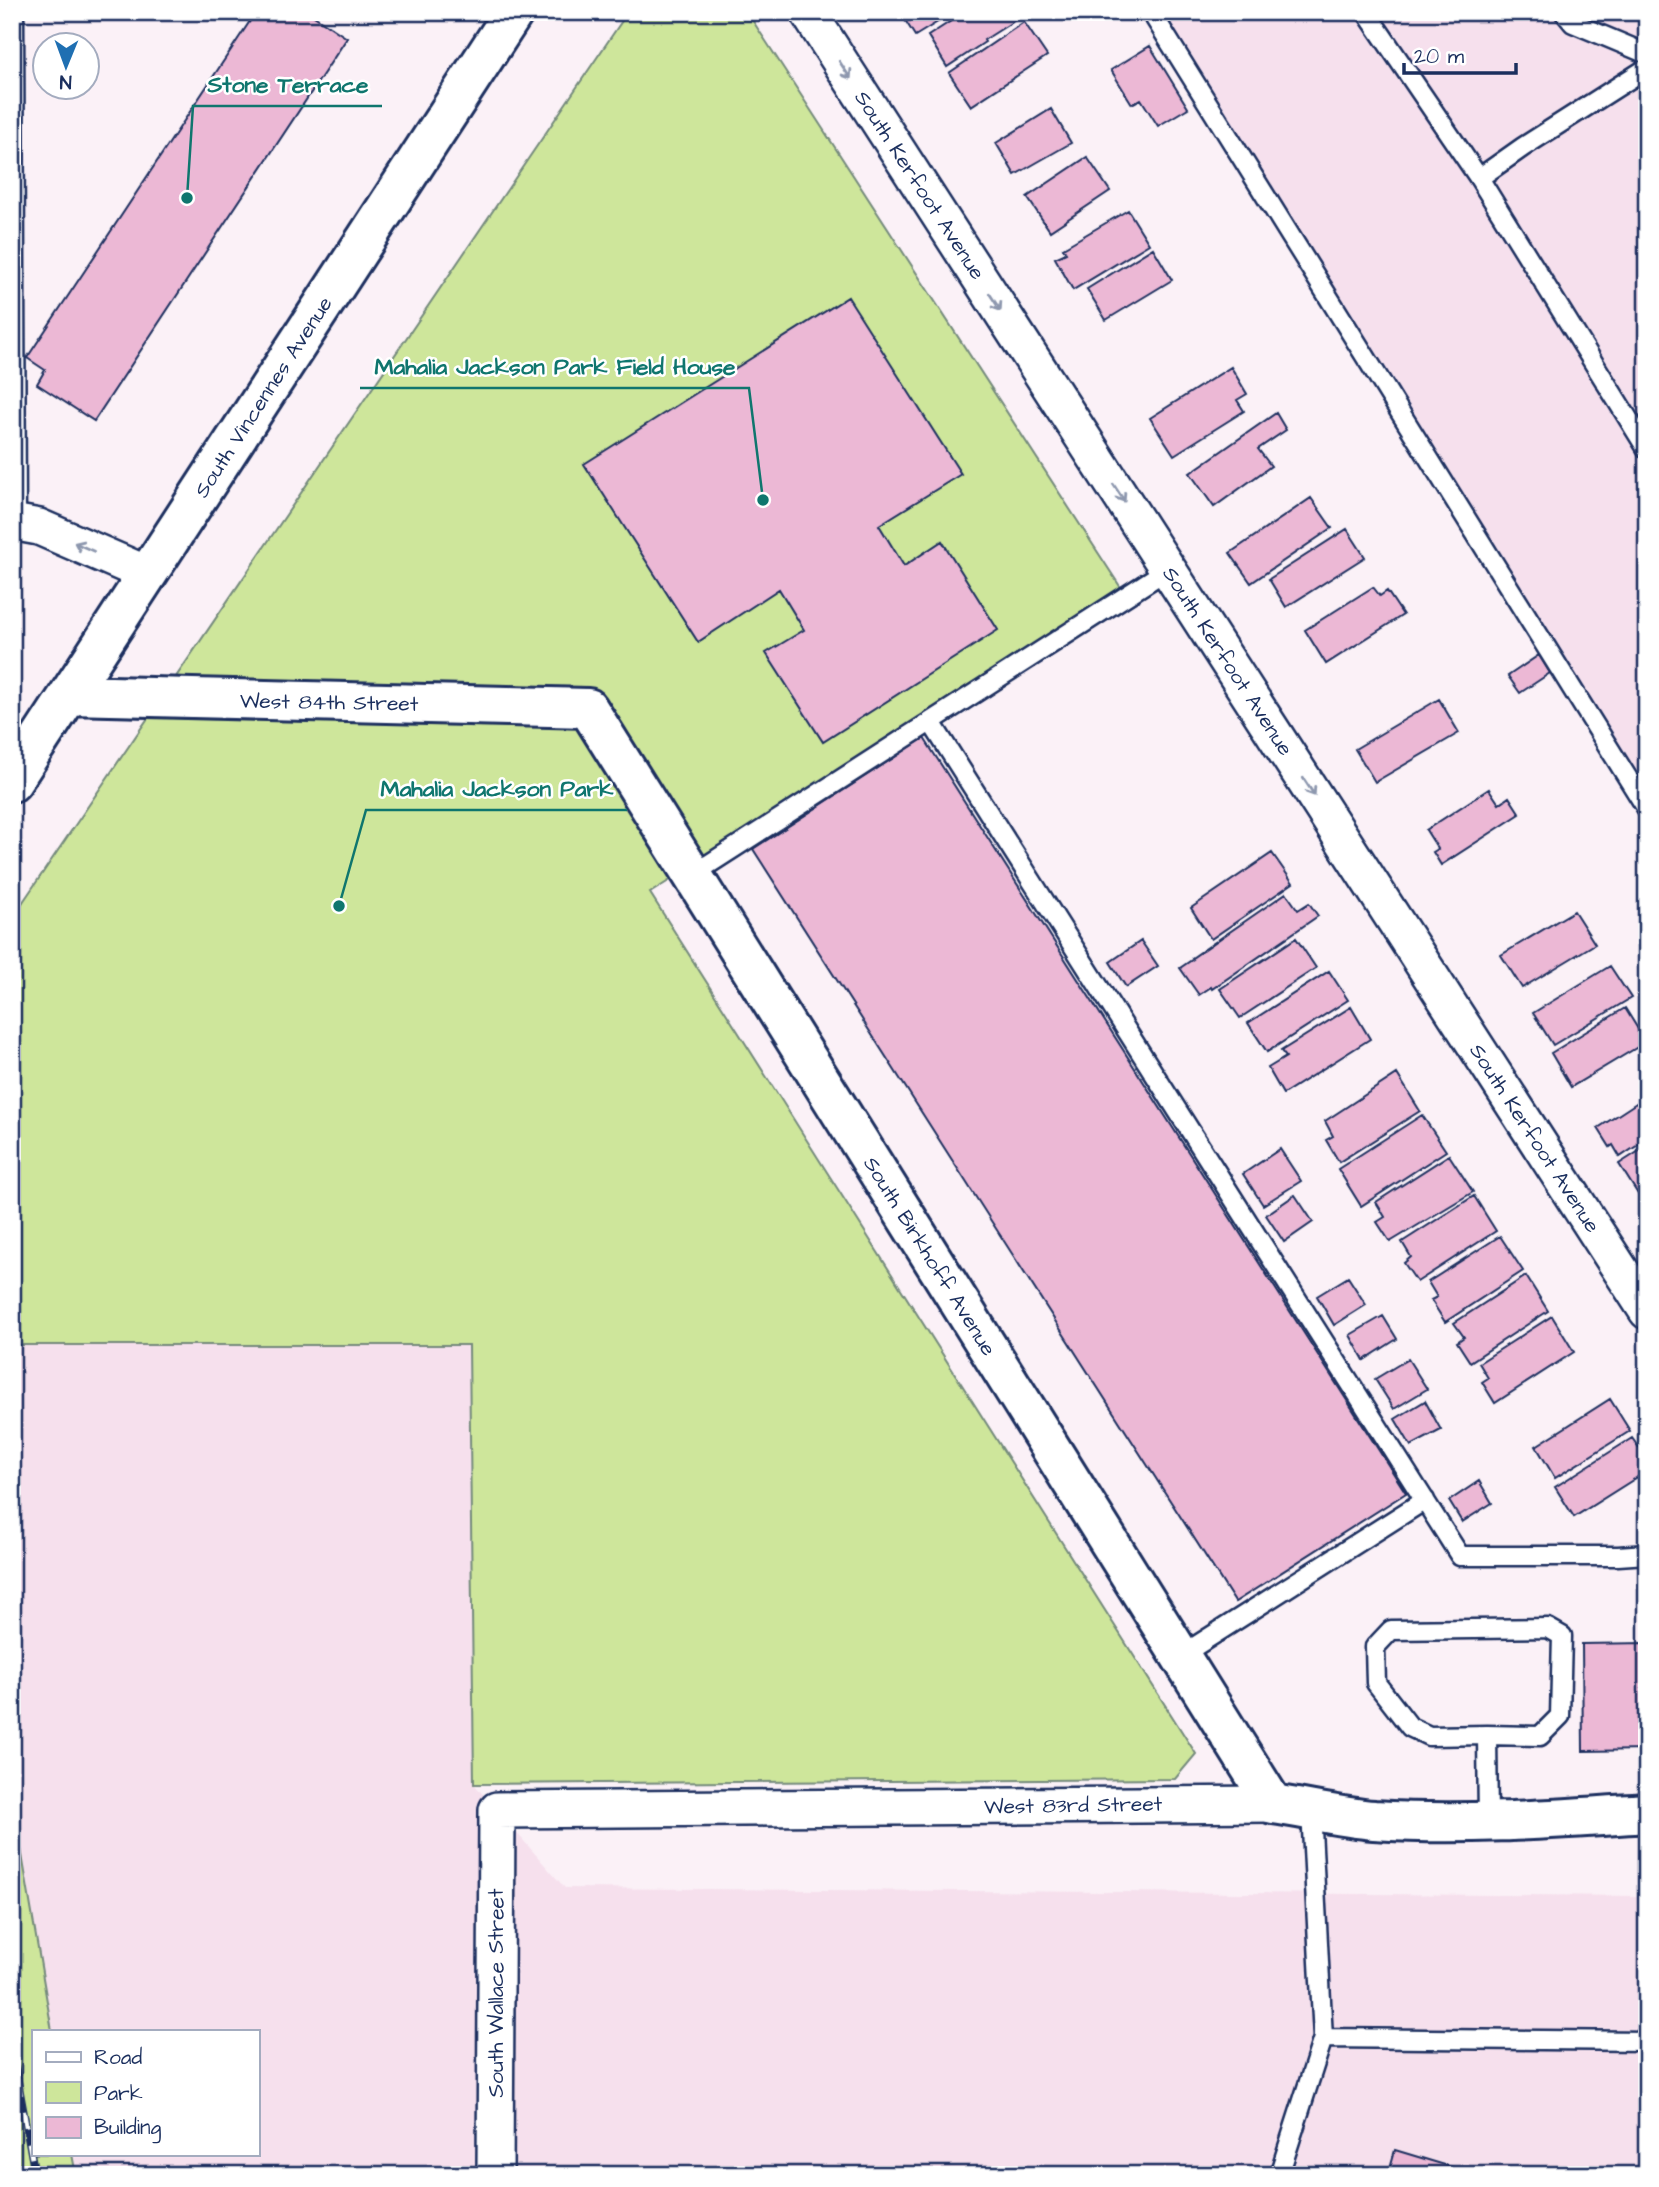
<svg xmlns="http://www.w3.org/2000/svg" width="1659" height="2187" font-family="'Architects Daughter',sans-serif">
<style>
.built{fill:#f6e0ed}
.green{fill:#cee69b;stroke:#748a7c;stroke-width:2}
.building{fill:#ecb8d5;stroke:#1b2f5e;stroke-width:2}
.lines{fill:none;stroke-linecap:round;stroke-linejoin:round}
.lane-casing{stroke:#1b2f5e;stroke-width:23}
.street-casing{stroke:#1b2f5e;stroke-width:40}
.secondary-casing{stroke:#1b2f5e;stroke-width:44}
.lane{stroke:#fff;stroke-width:18}
.street{stroke:#fff;stroke-width:35}
.secondary{stroke:#fff;stroke-width:38}
.rail-casing{stroke:#1b2f5e;stroke-width:8}
.rail{stroke:#fff;stroke-width:5;stroke-dasharray:16;stroke-linecap:butt}
.oneway{stroke:#8d97ae}
.labels{text-anchor:middle;stroke-width:5;stroke-linejoin:round;paint-order:stroke}
.street-label{font-size:21px;fill:#1b2f5e;stroke:#fff}
.leader{fill:none;stroke:#0f766e;stroke-width:2.5}
.callout-dot{fill:#0f766e;stroke:#fff;stroke-width:2.5}
.callout-label{font-size:23px;text-anchor:middle;font-weight:bold;fill:#0f766e;stroke:#fff;stroke-width:5;stroke-linejoin:round;paint-order:stroke}
</style>
<rect width="100%" height="100%" fill="#fbf1f7"/>
<filter id="ink" filterUnits="userSpaceOnUse"><feTurbulence type="fractalNoise" baseFrequency=".0143" numOctaves="2"/><feDisplacementMap in="SourceGraphic" scale="14" xChannelSelector="R" yChannelSelector="G"/><feConvolveMatrix kernelMatrix="1 2 1 2 8 2 1 2 1" color-interpolation-filters="sRGB"/></filter>
<g filter="url(#ink)">
<path class="built" d="M 1152,12 L 1647,12 L 1647,809 Z
M 470,1345 L 474,1784 L 565,1888 L 1647,1896 L 1647,2175 L 76,2175 L 72,2154 L 257,2154 L 257,2031 L 52,2031 L 12,1796 L 12,1346 Z"/>
<path class="green" d="M 628,12 L 747,12 L 1123,591 L 650,893 L 1196,1754 L 1175,1779 L 474,1784 L 469,1345 L 12,1345 L 12,918 Z
M 12,1796 L 52,2031 L 33,2031 L 33,2154 L 72,2154 L 76,2175 L 12,2175 Z"/>
<path class="building" d="M 256,12 L 308,12 L 347,38 L 94,421 L 37,384 L 45,370 L 27,358 Z
M 900,12 L 954,12 L 915,36 Z
M 965,12 L 1024,12 L 1025,14 L 984,40 L 985,42 L 947,67 L 928,36 Z
M 1024,22 L 1047,56 L 971,106 L 949,73 Z
M 1150,46 L 1188,108 L 1158,126 L 1141,99 L 1132,104 L 1111,70 Z
M 1051,109 L 1071,143 L 1015,175 L 996,143 Z
M 1087,157 L 1110,191 L 1050,231 L 1027,197 Z
M 1128,210 L 1149,244 L 1073,290 L 1055,258 L 1066,253 L 1063,248 Z
M 1153,248 L 1172,280 L 1106,320 L 1087,289 Z
M 848,297 L 961,474 L 879,525 L 904,566 L 942,541 L 998,630 L 823,742 L 766,653 L 804,630 L 779,589 L 698,642 L 584,464 Z
M 1231,367 L 1247,394 L 1237,400 L 1244,411 L 1174,455 L 1150,418 Z
M 1276,413 L 1286,430 L 1258,449 L 1271,466 L 1214,507 L 1190,473 Z
M 1311,498 L 1332,528 L 1251,583 L 1230,553 Z
M 1347,529 L 1365,557 L 1286,607 L 1269,579 Z
M 1373,587 L 1380,596 L 1387,591 L 1403,615 L 1326,664 L 1305,630 Z
M 1539,655 L 1550,673 L 1520,693 L 1508,676 Z
M 1439,699 L 1459,733 L 1375,782 L 1355,749 Z
M 924,738 L 1406,1493 L 1235,1602 L 753,849 Z
M 1489,789 L 1499,804 L 1509,797 L 1520,814 L 1441,865 L 1433,852 L 1438,849 L 1426,830 Z
M 1272,853 L 1293,883 L 1211,939 L 1191,908 Z
M 1286,893 L 1298,910 L 1309,903 L 1318,916 L 1212,989 L 1211,987 L 1199,995 L 1180,968 L 1193,959 L 1192,958 Z
M 1574,911 L 1595,944 L 1522,988 L 1501,955 Z
M 1296,938 L 1316,968 L 1240,1018 L 1220,989 Z
M 1141,941 L 1158,966 L 1126,987 L 1110,962 Z
M 1610,966 L 1631,998 L 1553,1045 L 1533,1013 Z
M 1329,971 L 1348,1000 L 1267,1052 L 1248,1023 Z
M 1351,1007 L 1370,1039 L 1283,1094 L 1268,1068 L 1286,1057 L 1281,1051 Z
M 1625,1008 L 1646,1042 L 1571,1087 L 1551,1053 Z
M 1397,1074 L 1420,1111 L 1339,1162 L 1326,1140 L 1333,1136 L 1325,1121 Z
M 1647,1096 L 1647,1139 L 1620,1157 L 1613,1145 L 1610,1147 L 1598,1128 Z
M 1422,1115 L 1446,1151 L 1361,1206 L 1338,1169 Z
M 1647,1146 L 1647,1188 L 1638,1194 L 1619,1164 Z
M 1280,1149 L 1301,1181 L 1263,1205 L 1243,1174 Z
M 1449,1155 L 1473,1192 L 1390,1242 L 1377,1222 L 1385,1217 L 1376,1202 Z
M 1295,1195 L 1313,1222 L 1284,1242 L 1266,1215 Z
M 1474,1196 L 1496,1231 L 1417,1282 L 1404,1263 L 1411,1257 L 1402,1242 Z
M 1500,1236 L 1523,1271 L 1445,1322 L 1431,1300 L 1437,1297 L 1428,1282 Z
M 1526,1276 L 1548,1311 L 1470,1362 L 1457,1342 L 1464,1337 L 1454,1323 Z
M 1348,1277 L 1366,1305 L 1334,1325 L 1317,1296 Z
M 1383,1316 L 1397,1339 L 1364,1360 L 1350,1335 Z
M 1552,1316 L 1574,1352 L 1495,1403 L 1482,1382 L 1488,1378 L 1479,1363 Z
M 1408,1359 L 1427,1389 L 1394,1409 L 1375,1379 Z
M 1610,1399 L 1630,1431 L 1555,1478 L 1536,1446 Z
M 1425,1401 L 1441,1430 L 1411,1446 L 1395,1419 Z
M 1632,1438 L 1647,1459 L 1647,1471 L 1574,1517 L 1555,1487 Z
M 1479,1481 L 1492,1503 L 1462,1522 L 1449,1501 Z
M 1647,1643 L 1647,1750 L 1583,1751 L 1582,1644 Z
M 1395,2150 L 1478,2175 L 1388,2175 Z"/>
<g class="lines">
<defs>
<path id="lane" d="M 14,12 L 16,523
M 1151,12 L 1647,809
M 1366,12 L 1479,178 L 1523,147 L 1647,68
M 1564,12 L 1573,23 L 1647,54
M 1479,178 L 1647,449
M 931,722 L 1460,1556 L 1618,1556 L 1647,1554
M 692,875 L 1168,569
M 1180,1656 L 1425,1500
M 1487,1735 L 1429,1736 L 1410,1727 L 1376,1683 L 1375,1647 L 1391,1630 L 1548,1628 L 1562,1636 L 1560,1716 L 1540,1736 L 1487,1735 L 1488,1822
M 1323,2038 L 1647,2041
M 1279,2175 L 1323,2038 L 1311,1810"/>
<path id="street" d="M 808,12 L 1647,1311
M 12,522 L 39,527 L 147,574
M 495,2175 L 497,1810 L 1273,1804"/>
<path id="secondary" d="M 70,695 L 588,708 L 1273,1804 C 1307,1809 1340,1817 1374,1820 C 1465,1826 1556,1819 1647,1813
M 12,782 L 514,12"/>
</defs>
<use href="#lane" class="lane-casing"/>
<use href="#street" class="street-casing"/>
<use href="#secondary" class="secondary-casing"/>
<use href="#lane" class="lane"/>
<use href="#street" class="street"/>
<use href="#secondary" class="secondary"/>
<defs>
<path id="rail" d="M 12,2048 L 35,2175"/>
</defs>
<use href="#rail" class="rail-casing"/>
<use href="#rail" class="rail"/>
</g>
<defs><path id="oneway-shaft" d="M-6 0H5M1.5-3L5.5 0L1.5 3" fill="none" stroke-width="1.6" stroke-linecap="round" stroke-linejoin="round" transform="scale(1.75)"/></defs>
<g class="oneway">
<use href="#oneway-shaft" transform="translate(845 70) rotate(57)"/>
<use href="#oneway-shaft" transform="translate(995 302) rotate(57)"/>
<use href="#oneway-shaft" transform="translate(1119 493) rotate(57)"/>
<use href="#oneway-shaft" transform="translate(84 547) rotate(-156)"/>
<use href="#oneway-shaft" transform="translate(1309 787) rotate(57)"/>
</g>
</g>
<g class="labels">
<g class="street-label">
<text transform="translate(920 185) rotate(57)" y="7">South Kerfoot Avenue</text>
<text transform="translate(263 397) rotate(-57)" y="7">South Vincennes Avenue</text>
<text transform="translate(1228 661) rotate(57)" y="7">South Kerfoot Avenue</text>
<text transform="translate(329 702) rotate(1)" y="7">West 84th Street</text>
<text transform="translate(1535 1138) rotate(57)" y="7">South Kerfoot Avenue</text>
<text transform="translate(930 1256) rotate(58)" y="7">South Birkhoff Avenue</text>
<text transform="translate(1073 1805) rotate(-1)" y="7">West 83rd Street</text>
<text transform="translate(496 1993) rotate(-90)" y="7">South Wallace Street</text>
</g>
</g>
<path class="leader" d="M187 198L193 106H382M763 500L749 388H360M339 906L366 810H627"/>
<g class="callout-dot">
<circle cx="187" cy="198" r="7"/>
<circle cx="763" cy="500" r="7"/>
<circle cx="339" cy="906" r="7"/>
</g>
<g class="callout-label">
<text x="288" y="92">Stone Terrace</text>
<text x="555" y="374">Mahalia Jackson Park Field House</text>
<text x="497" y="796">Mahalia Jackson Park</text>
</g>
<rect width="1659" height="2187" fill="none" stroke="#fff" stroke-width="42"/>
<rect x="21" y="21" width="1617" height="2145" fill="none" stroke="#1b2f5e" stroke-width="2.5" filter="url(#ink)"/>
<rect x="32" y="2030" width="228" height="126" fill="#ffffff" stroke="#a4acbf" stroke-width="2"/>
<rect x="46" y="2052" width="35" height="10" fill="#ffffff" stroke="#a4acbf" stroke-width="2"/>
<text x="94" y="2064" font-size="21" fill="#1b2f5e">Road</text>
<rect x="46" y="2082" width="35" height="21" fill="#cee69b" stroke="#a4acbf" stroke-width="2"/>
<text x="94" y="2100" font-size="21" fill="#1b2f5e">Park</text>
<rect x="46" y="2117" width="35" height="21" fill="#ecb8d5" stroke="#a4acbf" stroke-width="2"/>
<text x="94" y="2134" font-size="21" fill="#1b2f5e">Building</text>
<g transform="translate(66 66) rotate(181)"><circle r="33" fill="#ffffff" stroke="#a4acbf" stroke-width="2"/>
<path d="M0-5L12 26L0 18L-12 26Z" fill="#1f6fb2"/>
<text y="-10" font-size="19" font-weight="bold" text-anchor="middle" fill="#1b2f5e">N</text>
</g>
<path d="M1404 63v10h112v-10" fill="none" stroke="#1b2f5e" stroke-width="3.5"/>
<text x="1414" y="63" font-size="21" fill="#1b2f5e" stroke="#ffffff" stroke-width="5" paint-order="stroke">20 m</text>
</svg>
